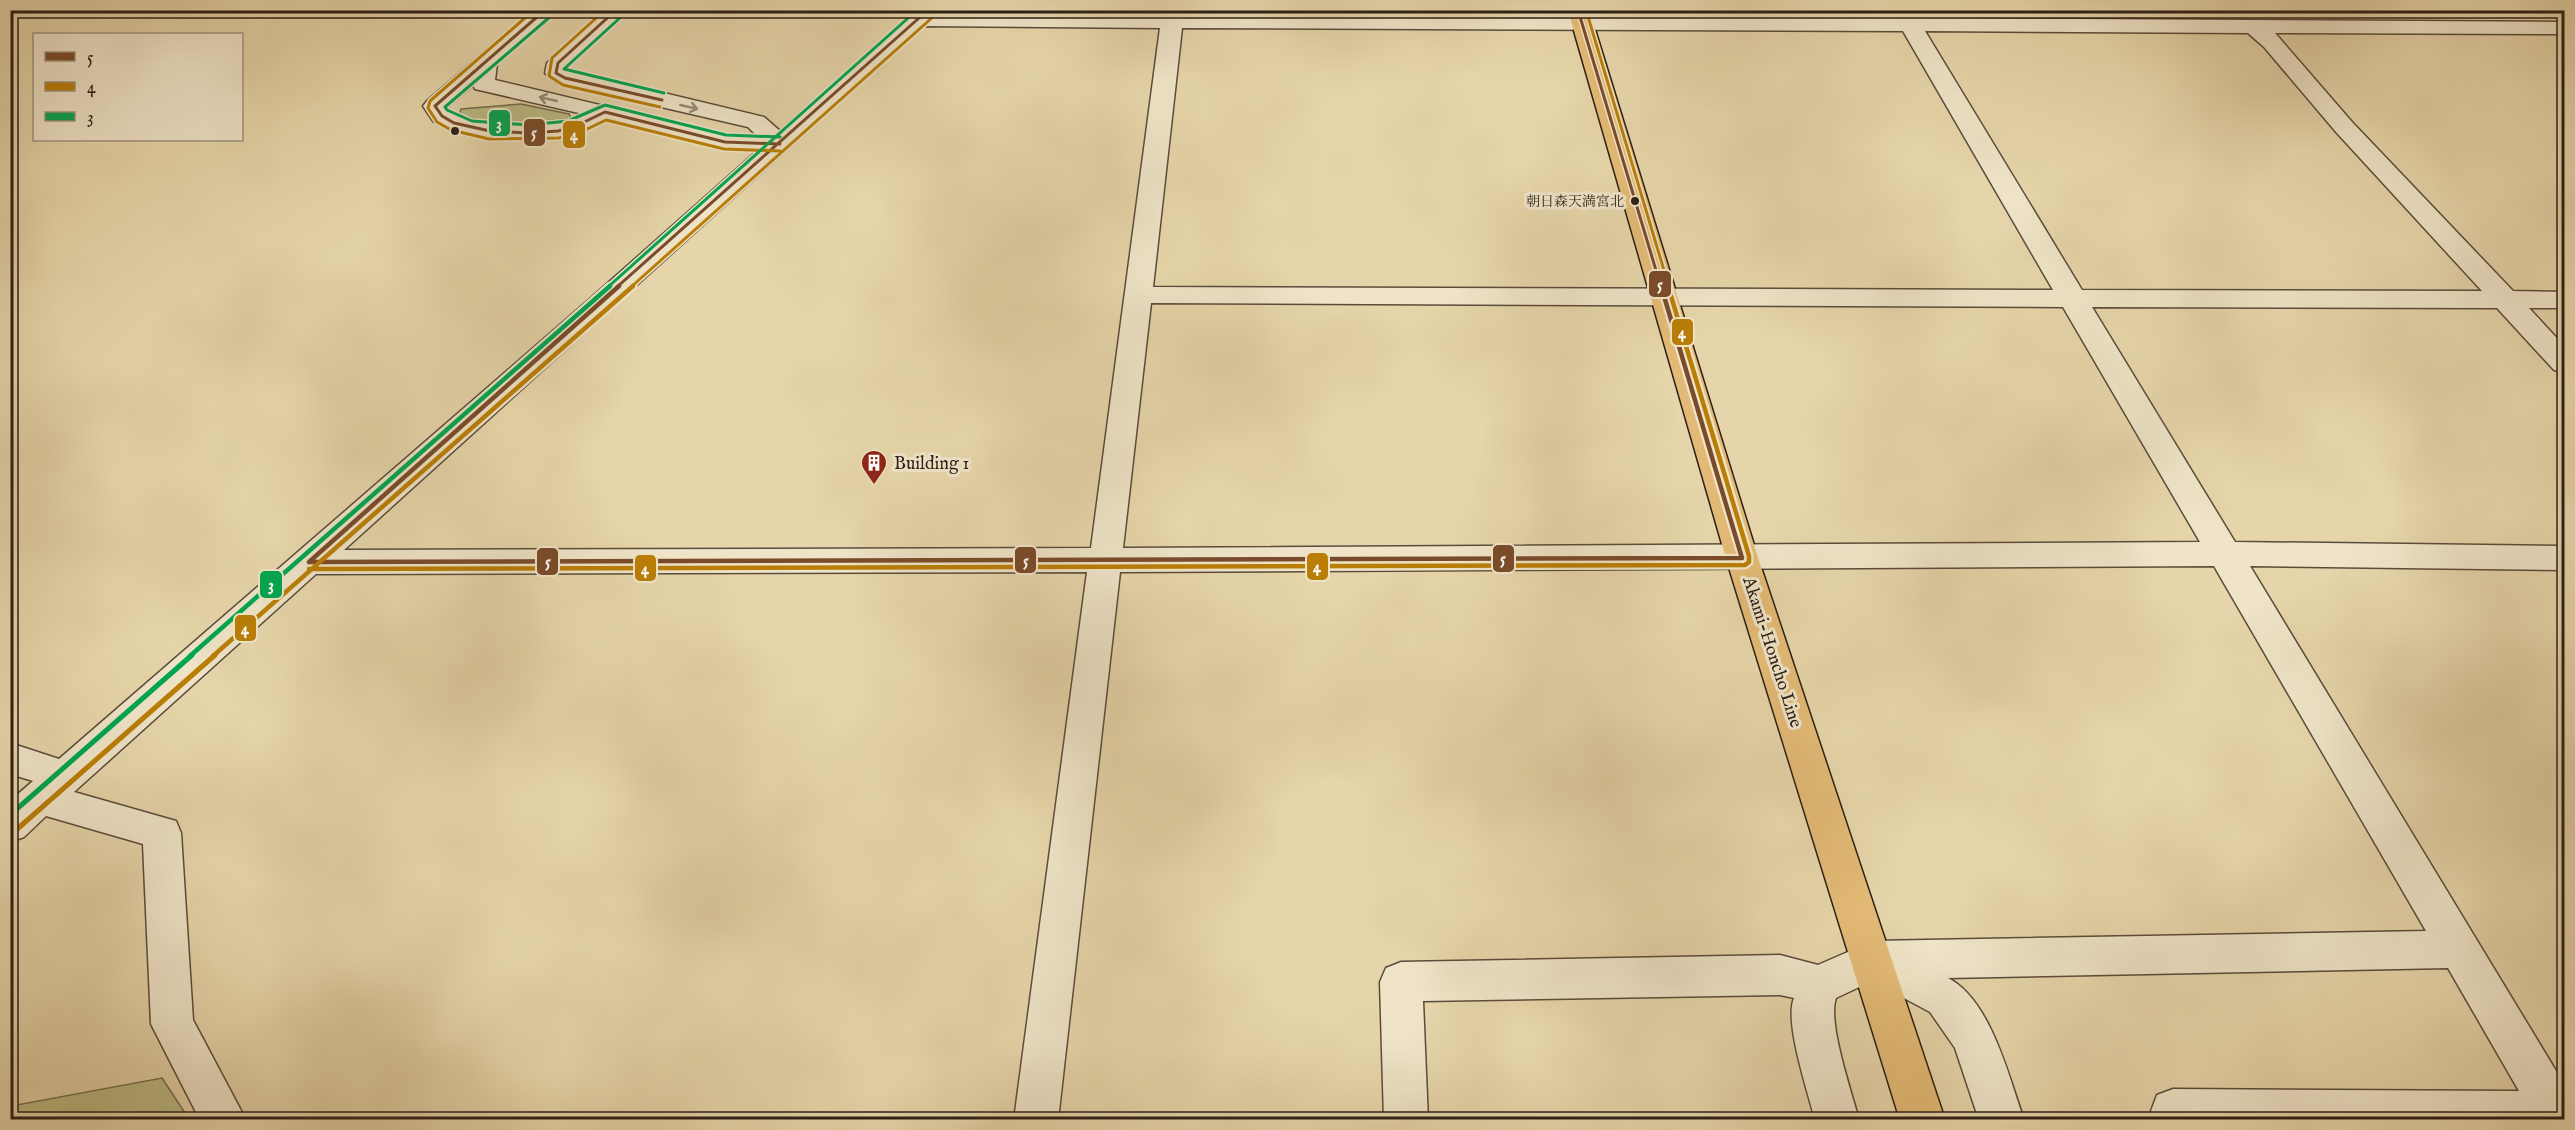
<svg xmlns="http://www.w3.org/2000/svg" width="2575" height="1130" font-family="'IM FELL English','Noto Serif JP',serif">
<style>
.green{fill:#bcbb84;stroke:#746d4d;stroke-width:1.5}
.lines{fill:none;stroke-linecap:round;stroke-linejoin:round}
.minor-casing{stroke:#5a4c3b;stroke-width:3}
.major-casing{stroke:#2b1f16;stroke-width:3}
.minor{fill:#efe4c8;fill-rule:evenodd}
.major{fill:#e3ba75;fill-rule:evenodd}
.bus-1-far1-casing{stroke:#efe4c8;stroke-width:6}
.bus-1-casing{stroke:#efe4c8;stroke-width:9}
.bus-2-far2-casing{stroke:#efe4c8;stroke-width:6}
.bus-2-far1-casing{stroke:#efe4c8;stroke-width:9}
.bus-2-casing{stroke:#efe4c8;stroke-width:10}
.bus-3-far2-casing{stroke:#efe4c8;stroke-width:6}
.bus-3-far1-casing{stroke:#efe4c8;stroke-width:9}
.bus-3-casing{stroke:#efe4c8;stroke-width:10}
.bus-1-far1{stroke:#7a4b2a;stroke-width:3}
.bus-1{stroke:#7a4b2a;stroke-width:4.5}
.bus-2-far2{stroke:#ba7e07;stroke-width:3}
.bus-2-far1{stroke:#ba7e07;stroke-width:4.5}
.bus-2{stroke:#ba7e07;stroke-width:5}
.bus-3-far2{stroke:#00a651;stroke-width:3}
.bus-3-far1{stroke:#00a651;stroke-width:4.5}
.bus-3{stroke:#00a651;stroke-width:5}
.oneway{stroke:#978b78}
.bus-dot{fill:#2b1f16;stroke:#efe4c8;stroke-width:2}
.labels{text-anchor:middle;stroke-width:6;stroke-linejoin:round;paint-order:stroke}
.far-bus-label{font-size:14px;fill:#2b1f16;stroke:#efe4c8;text-anchor:end}
.poi-label{font-size:18px;fill:#2b1f16;stroke:#efe4c8;text-anchor:start}
.street-label{font-size:18px;fill:#2b1f16;stroke:#efe4c8}
.line-badge{stroke:#efe4c8;stroke-width:2}
.badge-label{font-size:16px;text-anchor:middle;font-weight:bold;fill:#fff}
</style>
<rect width="100%" height="100%" fill="#e6d5aa"/>
<filter id="stains"><feTurbulence type="fractalNoise" baseFrequency=".00333" numOctaves="4"/><feColorMatrix values="0 0 0 0 .2 0 0 0 0 .09 0 0 0 0 .02 0 0 0 .5 -.17"/></filter>
<radialGradient id="worn" r=".72"><stop offset=".6" stop-color="#630" stop-opacity="0"/><stop offset="1" stop-color="#630" stop-opacity=".3"/></radialGradient>
<path class="green" d="M 521,104 L 569,114 L 571,118 L 514,125 L 459,117 L 461,109 Z
M 162,1078 L 189,1119 L 11,1119 L 11,1106 Z"/>
<g class="lines">
<defs>
<path id="minor" d="M 533,10 L 556,10 L 497,64 L 495,80 L 725,135 L 757,136 L 748,127 L 557,83 L 545,73 L 547,63 L 604,10 L 627,10 L 569,65 L 568,70 L 764,117 L 780,131 L 916,10 L 939,10 L 937,14 L 1895,18 L 1891,10 L 1912,10 L 1917,18 L 2564,22 L 2564,34 L 2275,33 L 2352,122 L 2513,291 L 2564,292 L 2564,308 L 2529,308 L 2564,346 L 2564,372 L 2554,370 L 2497,308 L 2092,307 L 2235,542 L 2564,546 L 2564,570 L 2250,566 L 2564,1084 L 2564,1120 L 2154,1120 L 2151,1111 L 2157,1095 L 2173,1089 L 2519,1091 L 2448,968 L 1948,978 C 1990,999 2009,1077 2024,1120 L 1979,1120 L 1955,1048 L 1930,1012 L 1872,981 L 1836,998 C 1827,1022 1852,1093 1859,1120 L 1815,1120 C 1808,1092 1784,1022 1794,998 L 1780,995 L 1423,1001 L 1428,1120 L 1384,1120 L 1380,982 L 1386,968 L 1401,962 L 1780,955 L 1818,965 L 1873,941 L 2426,931 L 2214,566 L 1120,572 L 1058,1120 L 1014,1120 L 1087,572 L 316,574 L 74,792 L 176,821 L 181,833 L 193,1020 L 246,1120 L 200,1120 L 151,1024 L 143,844 L 46,816 L 24,837 L 10,842 L 10,801 L 33,781 L 10,774 L 10,743 L 59,759 L 591,298 L 758,150 L 725,149 L 608,120 L 585,131 L 558,138 L 529,140 L 490,138 L 446,128 L 433,121 L 423,106 L 427,101 ZM 923,26 L 1160,28 L 1091,548 L 344,550 ZM 1182,28 L 1903,31 L 2053,290 L 1153,287 ZM 1925,31 L 2248,33 L 2264,47 L 2336,132 L 2482,291 L 2082,290 ZM 473,85 L 475,89 L 583,114 C 577,118 569,121 562,123 C 537,129 463,130 447,107 ZM 1151,303 L 2063,307 L 2200,542 L 1123,548 Z"/>
<path id="major" d="M 1568,10 L 1589,10 L 1758,558 L 1945,1120 L 1900,1120 L 1726,558 Z"/>
</defs>
<use href="#minor" class="minor-casing"/>
<use href="#major" class="major-casing"/>
<use href="#minor" class="minor"/>
<use href="#major" class="major"/>
<defs>
<path id="bus-1-far1" d="M 545,10 L 435,106 L 442,116 L 454,123 L 490,131 L 529,133 L 558,131 L 576,126 L 605,112 L 725,142 L 780,144
M 616,10 L 558,63 L 556,73 L 565,78 L 662,100
M 1578,10 L 1661,287
M 617,287 L 928,10"/>
<path id="bus-1" d="M 1661,286 L 1742,558
M 309,562 L 1742,558
M 309,562 L 619,286"/>
<path id="bus-2-far2" d="M 534,10 L 430,101 L 428,108 L 437,122 L 451,130 L 489,139 L 559,138 L 579,133 L 606,120 L 724,149 L 780,151
M 605,10 L 552,58 L 549,76 L 563,85 L 660,107
M 1586,10 L 1669,287
M 631,287 L 934,16"/>
<path id="bus-2-far1" d="M 309,569 L 1745,565 L 1749,562 L 1749,556 L 1668,286
M 213,656 L 633,286"/>
<path id="bus-2" d="M 15,831 L 215,655"/>
<path id="bus-3-far2" d="M 551,16 L 445,107 L 447,110 L 472,121 L 529,125 L 568,121 L 605,105 L 726,135 L 780,137
M 622,16 L 564,69 L 664,93
M 608,287 L 917,10"/>
<path id="bus-3-far1" d="M 190,656 L 610,286"/>
<path id="bus-3" d="M 10,815 L 192,655"/>
</defs>
<use href="#bus-1-far1" class="bus-1-far1-casing"/>
<use href="#bus-1" class="bus-1-casing"/>
<use href="#bus-2-far2" class="bus-2-far2-casing"/>
<use href="#bus-2-far1" class="bus-2-far1-casing"/>
<use href="#bus-2" class="bus-2-casing"/>
<use href="#bus-3-far2" class="bus-3-far2-casing"/>
<use href="#bus-3-far1" class="bus-3-far1-casing"/>
<use href="#bus-3" class="bus-3-casing"/>
<use href="#bus-1-far1" class="bus-1-far1"/>
<use href="#bus-1" class="bus-1"/>
<use href="#bus-2-far2" class="bus-2-far2"/>
<use href="#bus-2-far1" class="bus-2-far1"/>
<use href="#bus-2" class="bus-2"/>
<use href="#bus-3-far2" class="bus-3-far2"/>
<use href="#bus-3-far1" class="bus-3-far1"/>
<use href="#bus-3" class="bus-3"/>
</g>
<defs><path id="oneway-shaft" d="M-6 0H5M1.5-3L5.5 0L1.5 3" fill="none" stroke-width="1.6" stroke-linecap="round" stroke-linejoin="round" transform="scale(1.5)"/></defs>
<g class="oneway">
<use href="#oneway-shaft" transform="translate(548 99) rotate(-167)"/>
<use href="#oneway-shaft" transform="translate(689 107) rotate(13)"/>
</g>
<defs>
<symbol id="building-pin" viewBox="-11 -11 22 30"><path d="M0 17L-7.5 6A9.5 9.5 0 1 1 7.5 6Z" fill="#8f2418" stroke="#efe4c8"/><path d="M-4-6H4V6H1V3H-1V6H-4ZM-2.5-4.3h1.7v1.8h-1.7ZM.8-4.3h1.7v1.8H.8ZM-2.5-1h1.7V.8h-1.7ZM.8-1h1.7V.8H.8Z" fill="#fff"/></symbol>
</defs>
<g fill-rule="evenodd">
<use href="#building-pin" x="859" y="448" width="30" height="40"/>
</g>
<g class="bus-dot">
<circle cx="455" cy="131" r="5"/>
<circle cx="1635" cy="201" r="5"/>
</g>
<g class="labels">
<g class="far-bus-label">
<text x="1624" y="206">朝日森天満宮北</text>
</g>
<g class="poi-label">
<text x="894" y="469">Building 1</text>
</g>
<g class="street-label">
<text transform="translate(1773 652) rotate(72)" y="6">Akami-Honcho Line</text>
</g>
</g>
<g class="line-badge">
<rect x="488" y="109" width="23" height="28" rx="6" fill="#00a651"/>
<rect x="523" y="118" width="23" height="29" rx="6" fill="#7a4b2a"/>
<rect x="562" y="120" width="24" height="29" rx="6" fill="#ba7e07"/>
<rect x="1648" y="270" width="24" height="28" rx="6" fill="#7a4b2a"/>
<rect x="1671" y="318" width="23" height="28" rx="6" fill="#ba7e07"/>
<rect x="1492" y="544" width="23" height="29" rx="6" fill="#7a4b2a"/>
<rect x="1014" y="546" width="23" height="28" rx="6" fill="#7a4b2a"/>
<rect x="536" y="547" width="23" height="29" rx="6" fill="#7a4b2a"/>
<rect x="1306" y="552" width="23" height="29" rx="6" fill="#ba7e07"/>
<rect x="634" y="554" width="23" height="28" rx="6" fill="#ba7e07"/>
<rect x="259" y="570" width="24" height="29" rx="6" fill="#00a651"/>
<rect x="234" y="614" width="23" height="28" rx="6" fill="#ba7e07"/>
</g>
<g class="badge-label">
<text x="499" y="129">3</text>
<text x="534" y="138">5</text>
<text x="574" y="140">4</text>
<text x="1660" y="290">5</text>
<text x="1682" y="338">4</text>
<text x="1503" y="564">5</text>
<text x="1026" y="566">5</text>
<text x="548" y="567">5</text>
<text x="1317" y="572">4</text>
<text x="645" y="574">4</text>
<text x="271" y="590">3</text>
<text x="245" y="634">4</text>
</g>
<rect width="2575" height="1130" fill="none" stroke="#e6d5aa" stroke-width="36"/>
<rect x="12" y="12" width="2551" height="1106" fill="none" stroke="#2b1f16" stroke-width="3"/>
<rect x="18" y="18" width="2539" height="1094" fill="none" stroke="#2b1f16" stroke-width="1.5"/>
<rect x="33" y="33" width="210" height="108" fill="#efe4c8" stroke="#a19581" stroke-width="1.5"/>
<rect x="45" y="52" width="30" height="9" fill="#7a4b2a" stroke="#a19581" stroke-width="1.5"/>
<text x="87" y="63" font-size="18" fill="#2b1f16">5</text>
<rect x="45" y="82" width="30" height="9" fill="#ba7e07" stroke="#a19581" stroke-width="1.5"/>
<text x="87" y="93" font-size="18" fill="#2b1f16">4</text>
<rect x="45" y="112" width="30" height="9" fill="#00a651" stroke="#a19581" stroke-width="1.5"/>
<text x="87" y="123" font-size="18" fill="#2b1f16">3</text>
<rect width="100%" height="100%" filter="url(#stains)"/>
<rect width="100%" height="100%" fill="url(#worn)"/>
</svg>
